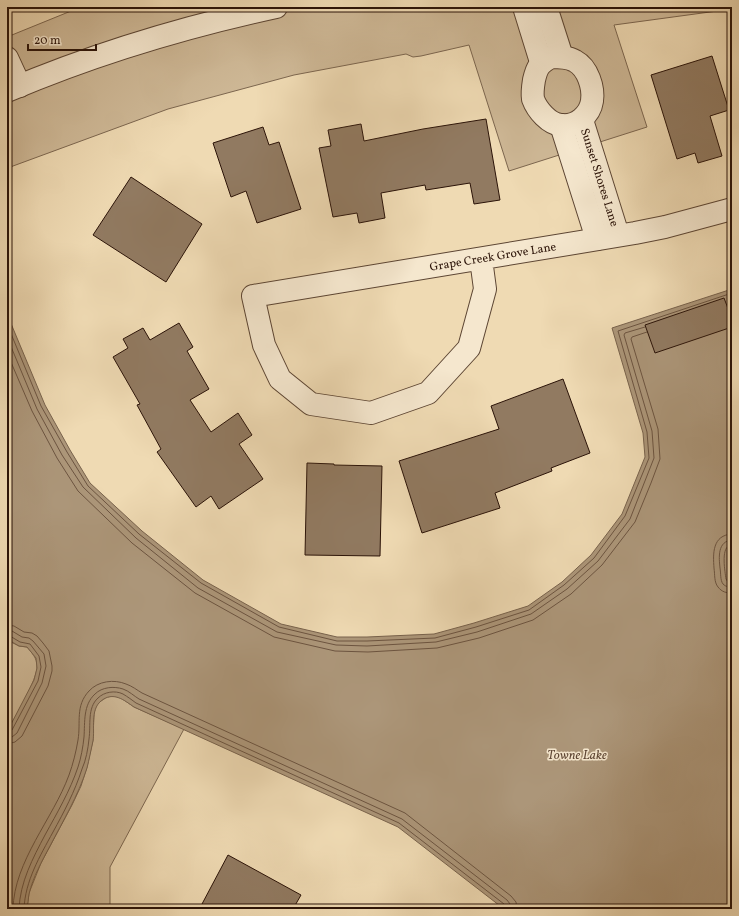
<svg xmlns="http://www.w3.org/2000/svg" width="739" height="916" font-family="Vollkorn,serif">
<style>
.green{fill:#ceb896;stroke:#7c664f}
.water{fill:#ac9679;stroke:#78624c}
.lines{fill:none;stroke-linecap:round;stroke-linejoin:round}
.shore{stroke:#6c5440;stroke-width:1}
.building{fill:#917a61;stroke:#2b1308}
.minor-casing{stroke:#5c4533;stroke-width:24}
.tertiary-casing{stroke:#5c4533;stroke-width:24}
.minor{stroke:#f5e7ce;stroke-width:22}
.tertiary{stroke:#f5e7ce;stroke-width:22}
.labels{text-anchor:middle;stroke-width:3;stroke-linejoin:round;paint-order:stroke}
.street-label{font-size:12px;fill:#2b1308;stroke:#f5e7ce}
.water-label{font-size:13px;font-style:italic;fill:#5f4735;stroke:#f5e7ce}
</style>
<rect width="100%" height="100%" fill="#efdab3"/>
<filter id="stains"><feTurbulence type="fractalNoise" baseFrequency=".005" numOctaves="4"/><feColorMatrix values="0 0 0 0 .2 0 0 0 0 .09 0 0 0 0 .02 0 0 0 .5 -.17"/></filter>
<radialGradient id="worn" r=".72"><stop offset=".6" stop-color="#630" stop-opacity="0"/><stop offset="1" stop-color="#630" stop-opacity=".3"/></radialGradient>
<path class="green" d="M 82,7 L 732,7 L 732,9 L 614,25 L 647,127 L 509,171 L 469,45 L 421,56 L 413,57 L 406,54 L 294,75 L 168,109 L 13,166 L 7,169 L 7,37 L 71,11 Z
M 11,642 L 19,646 L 27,647 C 32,653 37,658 37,666 C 38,679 14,718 7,732 L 7,649 Z
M 114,696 L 121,698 L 134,707 L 184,729 L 110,867 L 110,908 L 109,909 L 27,909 L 29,893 L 41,863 L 72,805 L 81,786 L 87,767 L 93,740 L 94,713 L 96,706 L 101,701 L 107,697 Z"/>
<path class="water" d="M 732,289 L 732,544 L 728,555 L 732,603 L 732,909 L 504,909 L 398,827 L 134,707 C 124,700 113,691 101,701 C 90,710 95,729 93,741 C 91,750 89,760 87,768 C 78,796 63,821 50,846 C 42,861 33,877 29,894 C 28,899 28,904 27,909 L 7,909 L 7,732 L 34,680 L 37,668 L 36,658 L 27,647 L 19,646 L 7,639 L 7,314 L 45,405 L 70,450 L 90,483 L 142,531 L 203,580 L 281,624 L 337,637 L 367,637 L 434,634 L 474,623 L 528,606 L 562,582 L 591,555 L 622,514 L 645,457 L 643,433 L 612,328 Z"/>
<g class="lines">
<path class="shore" d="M 7,324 L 41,406 L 67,452 L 88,486 L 139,534 L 201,583 L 279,627 L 337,641 L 367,641 L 435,638 L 476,627 L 529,610 L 564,585 L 594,558 L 625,516 L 649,458 L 647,432 L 618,331 L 732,293
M 7,337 L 37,409 L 62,455 L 83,487 L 136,538 L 198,588 L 277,632 L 336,645 L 367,646 L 436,642 L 477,632 L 531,614 L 567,589 L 598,561 L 630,519 L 654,458 L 652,431 L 624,335 L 625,333 L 645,327
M 7,353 L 32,411 L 57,458 L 78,491 L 132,543 L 195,593 L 274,637 L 335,651 L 368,652 L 437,648 L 479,638 L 533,620 L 571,594 L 602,565 L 635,522 L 651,483 L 660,459 L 658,429 L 631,339 L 632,337 L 647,332
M 732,534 C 712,535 713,554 714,568 C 715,575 714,582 718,587 C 722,592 726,593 732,593
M 732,540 C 717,541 719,558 720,568 C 721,573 720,580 723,584 C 726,587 729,587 732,587
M 732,545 C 731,545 730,545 729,546 C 721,549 725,572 726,579 L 728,582 L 732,582
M 7,625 L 14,626 L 24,632 L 32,633 L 37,636 L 43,643 L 49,651 L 52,666 L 52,671 L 48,686 L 22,736 L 15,742 L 7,744
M 7,631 L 12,631 L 22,637 L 29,638 L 33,641 L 44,654 L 46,666 L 42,683 L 17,733 L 12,737 L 7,738
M 7,636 L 10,636 L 20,642 L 30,644 L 39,656 L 41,667 L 38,681 L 12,730 L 10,732 L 7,733
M 13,909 C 14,861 53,819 69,775 C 73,764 76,752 78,740 C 81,722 75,706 89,691 C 98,681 114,679 126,684 C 132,686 137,690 142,693 L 405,813 L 511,896 L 516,902 L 517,909
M 19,909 C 20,882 33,858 45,835 C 57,813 70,791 78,767 C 81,758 83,747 84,737 C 85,722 83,705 95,694 C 102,687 114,686 123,689 C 129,691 134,696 139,699 L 402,819 L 507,900 L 510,904 L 511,909
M 24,909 C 25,881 40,856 53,832 C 64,812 75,791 82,769 C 86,760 88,749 89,739 C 91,725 87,708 98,698 C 104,692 115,690 123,694 C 128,697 132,700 136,703 L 399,823 L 504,904 L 506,906 L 506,909"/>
</g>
<path class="building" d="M 712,56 L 729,110 L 710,116 L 722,156 L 698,163 L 695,153 L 677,159 L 651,75 Z
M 486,119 L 500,200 L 474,204 L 470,183 L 426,190 L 425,185 L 381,193 L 385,218 L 359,223 L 357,213 L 333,217 L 319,148 L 331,146 L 328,130 L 361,124 L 364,141 L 423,129 Z
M 263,127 L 269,145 L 279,142 L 301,209 L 257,223 L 246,191 L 231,197 L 213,143 Z
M 131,177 L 202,224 L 166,282 L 93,235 Z
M 724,298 L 732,319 L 732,327 L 655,353 L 645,325 Z
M 179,323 L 193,347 L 187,351 L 209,389 L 190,400 L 211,432 L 238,413 L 252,435 L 239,444 L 263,479 L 219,509 L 211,496 L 196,507 L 157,452 L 161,449 L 137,405 L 140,404 L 113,357 L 128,348 L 123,339 L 143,328 L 150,340 Z
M 563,379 L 590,453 L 551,468 L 552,471 L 495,493 L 500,508 L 422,533 L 399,461 L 499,429 L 491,406 Z
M 307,463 L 334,464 L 334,465 L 382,466 L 380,556 L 305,555 Z
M 228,855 L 301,895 L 293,909 L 211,909 L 202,904 Z"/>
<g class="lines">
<defs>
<g id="minor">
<path d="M 524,7 L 541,62"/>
<path d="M 546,7 L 562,57"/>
<path d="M 551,57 C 559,57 568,57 575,61 C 588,68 594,88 592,101 C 590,115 576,127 561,125 C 549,124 537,110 533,99 C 532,93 533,86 534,80 C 537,67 539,64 551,57 Z"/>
<path d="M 7,58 L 20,86"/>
<path id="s1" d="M 582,120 L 618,235"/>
<path d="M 561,125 L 597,239"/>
<path id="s2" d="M 481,259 L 485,289 L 469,348 L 428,393 L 371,413 L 311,404 L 280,379 L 264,345 L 253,296 L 635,233 L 665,227 L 732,209"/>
</g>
<path id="tertiary" d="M 7,91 C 94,54 184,27 276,7"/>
</defs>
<use href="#minor" class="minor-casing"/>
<use href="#tertiary" class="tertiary-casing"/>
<use href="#minor" class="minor"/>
<use href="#tertiary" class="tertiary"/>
</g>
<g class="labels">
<g class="street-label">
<text dy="4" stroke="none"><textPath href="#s1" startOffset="60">Sunset Shores Lane</textPath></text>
<text dy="4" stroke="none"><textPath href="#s2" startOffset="644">Grape Creek Grove Lane</textPath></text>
</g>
<g class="water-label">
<text x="577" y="759">Towne Lake</text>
</g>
</g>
<rect width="739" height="916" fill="none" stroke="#efdab3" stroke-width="24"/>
<rect x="8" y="8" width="723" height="900" fill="none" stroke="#2b1308" stroke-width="2"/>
<rect x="12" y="12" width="715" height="892" fill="none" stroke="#2b1308"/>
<path d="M28 44v6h68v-6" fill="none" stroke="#2b1308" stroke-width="2"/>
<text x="34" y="44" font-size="12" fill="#2b1308" stroke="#f5e7ce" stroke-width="3" paint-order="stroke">20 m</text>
<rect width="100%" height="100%" filter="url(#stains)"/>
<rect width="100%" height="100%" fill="url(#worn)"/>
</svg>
